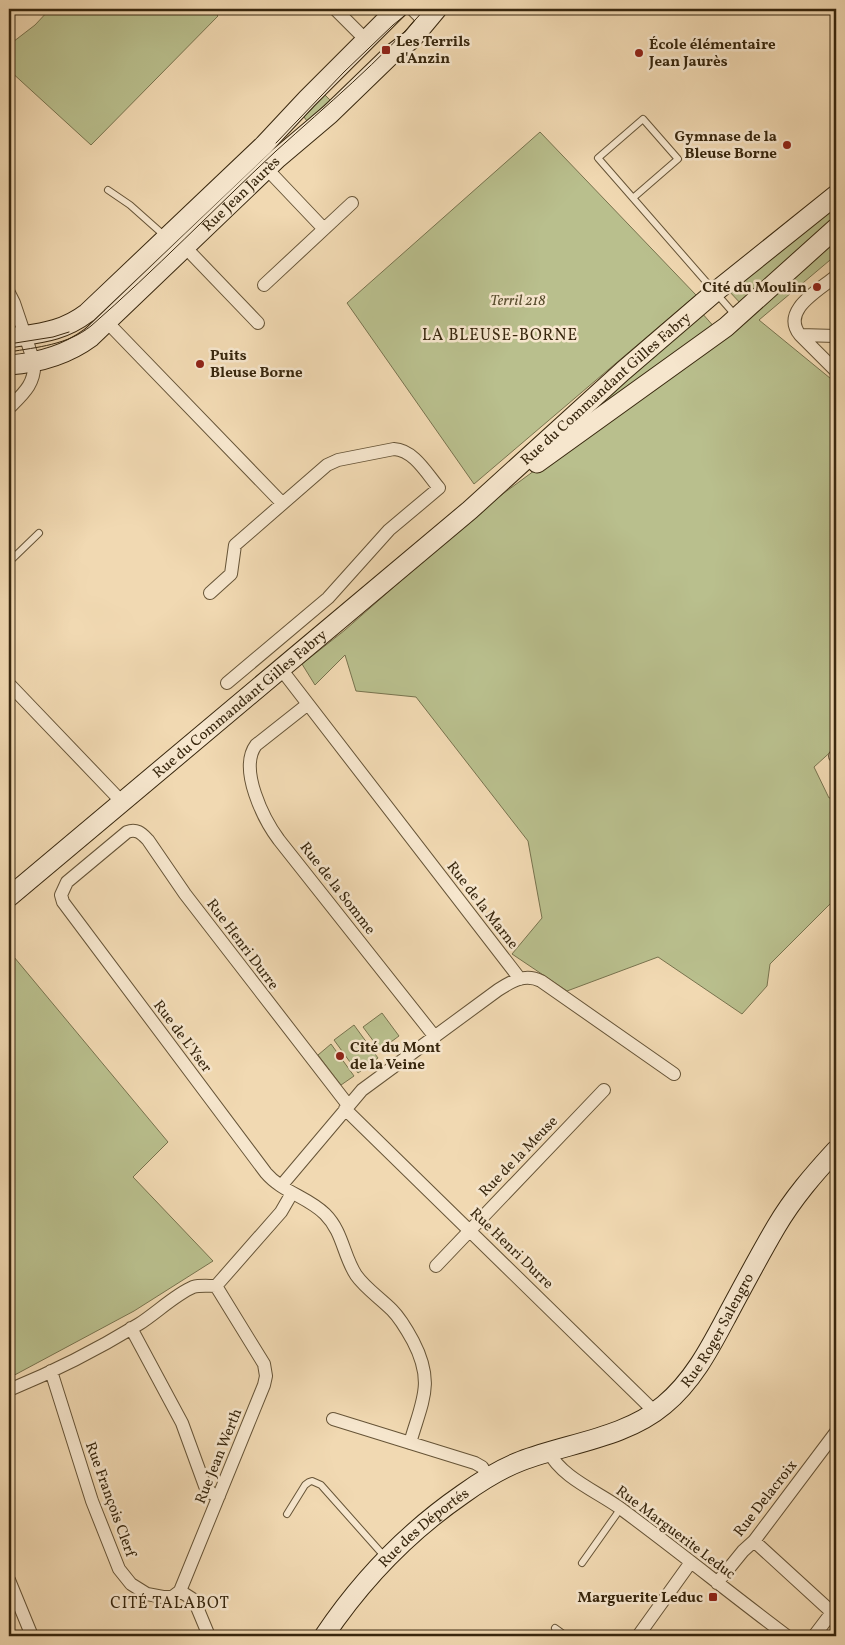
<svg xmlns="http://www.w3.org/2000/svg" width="845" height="1645" font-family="Vollkorn,serif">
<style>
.green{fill:#b9bf8d;stroke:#78734e}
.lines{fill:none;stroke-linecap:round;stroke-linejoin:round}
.lane-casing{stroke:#665437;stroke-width:8}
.street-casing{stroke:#665437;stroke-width:14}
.secondary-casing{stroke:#38270e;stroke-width:21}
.lane{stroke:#f6e6cd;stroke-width:6}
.street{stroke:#f6e6cd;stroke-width:12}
.secondary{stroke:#f6e6cd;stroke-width:19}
.tram{stroke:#38270e;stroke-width:1}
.poi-dot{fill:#8f2418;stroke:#f6e6cd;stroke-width:2}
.labels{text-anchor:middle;stroke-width:5;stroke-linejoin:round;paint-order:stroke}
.poi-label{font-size:15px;font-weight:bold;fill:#38270e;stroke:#f6e6cd;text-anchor:start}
.street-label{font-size:15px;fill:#38270e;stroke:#f6e6cd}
.park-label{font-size:15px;font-style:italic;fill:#584d2e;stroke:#f6e6cd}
.neighbourhood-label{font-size:16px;letter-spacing:1px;fill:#38270e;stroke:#f6e6cd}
</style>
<rect width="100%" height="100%" fill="#f1d9b2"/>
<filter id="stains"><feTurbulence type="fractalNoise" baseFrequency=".004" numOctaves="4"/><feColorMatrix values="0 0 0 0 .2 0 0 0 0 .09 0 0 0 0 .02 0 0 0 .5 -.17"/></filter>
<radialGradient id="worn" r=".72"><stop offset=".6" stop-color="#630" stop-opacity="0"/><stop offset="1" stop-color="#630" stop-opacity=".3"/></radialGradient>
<path class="green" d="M 50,9 L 212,9 L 218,16 L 91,145 L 9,70 L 9,45 L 35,25 Z
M 325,95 L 330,100 L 307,121 L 304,117 Z
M 540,132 L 696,295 L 474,484 L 347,303 Z
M 836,201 L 836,222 L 743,306 L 727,289 Z
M 836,239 L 836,255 L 759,320 L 836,383 L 836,747 L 814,767 L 829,798 L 836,797 L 836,898 L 770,964 L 767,986 L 742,1014 L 658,957 L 567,991 L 512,954 L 542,918 L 528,841 L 416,697 L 356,691 L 345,655 L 315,685 L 302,664 L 345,630 L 462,527 L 504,493 L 561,451 L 736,331 Z
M 701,312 L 716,329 L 575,427 L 571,422 Z
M 9,951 L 168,1142 L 133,1177 L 213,1261 L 134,1311 L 9,1378 Z
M 382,1013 L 399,1036 L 380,1050 L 363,1027 Z
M 354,1025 L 378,1058 L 358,1073 L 334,1040 Z
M 331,1044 L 354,1076 L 341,1085 L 318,1055 Z"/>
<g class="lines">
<defs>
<path id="lane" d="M 108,190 L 130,205 L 166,237
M 633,198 L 678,159 L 643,119 L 598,158 L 736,316
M 9,562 L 39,533
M 287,1514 L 305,1485 L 309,1482 L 312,1481 L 321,1485 L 385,1557
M 582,1563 L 621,1508
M 555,1628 L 566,1636"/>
<path id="street" d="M 335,9 L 366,40
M 412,9 L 426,23
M 267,169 L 324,229
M 185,247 L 258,323
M 836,276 C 820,290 780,310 800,335 L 836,336
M 264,285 L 352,203
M 9,293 L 14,303 L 34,362 C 36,383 23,394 9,408
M 107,322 L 282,503
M 800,335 L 836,371
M 210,593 L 231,574 L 235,545 L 327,465 L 338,460 L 394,449 C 414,450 427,474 439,488 L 389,530 L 328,598 L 227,683
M 281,669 L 520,979
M 9,684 L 122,802
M 308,704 L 256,745 C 238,769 264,820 279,840 L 435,1037
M 835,756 L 836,755
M 348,1105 L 185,894 L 148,840 C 142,834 137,828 127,832 L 67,882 L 61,895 L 63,902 L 266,1173 C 282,1192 308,1197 325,1214 C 343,1232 343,1255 356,1275 C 365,1288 380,1298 392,1310 C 401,1319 407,1330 413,1341 C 435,1383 422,1401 410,1443
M 345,1109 L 655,1412
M 281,1186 L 362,1090 L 498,990 C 512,981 525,973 541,981 L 674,1074
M 436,1266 L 604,1090
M 131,1328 L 182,1423 L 205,1486 L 211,1493 L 219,1496
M 51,1371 L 92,1501 L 119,1569 L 131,1584 L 147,1594 L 163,1597 L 172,1597 L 180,1591
M 9,1390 C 53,1372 98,1349 139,1324 C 155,1314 176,1294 193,1287 C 200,1285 208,1286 216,1286 L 281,1212 L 292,1193
M 333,1419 L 475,1463 L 482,1467 L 488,1476
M 549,1452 C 561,1477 598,1492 620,1508 C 677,1550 731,1594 787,1636
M 754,1541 L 836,1616
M 9,1580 L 32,1636
M 717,1583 L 743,1551 L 754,1541 L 836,1432
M 209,1636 L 194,1600 L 180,1591 L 264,1385 L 266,1376 L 264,1364 L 216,1286
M 638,1636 L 691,1562
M 814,1636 L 836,1607"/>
<g id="secondary">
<path d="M 9,338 C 39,333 62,332 87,313 L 264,145 L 307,99 L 397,9"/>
<path id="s1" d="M 9,365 C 38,363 68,354 91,337 L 278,158 L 330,114 L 392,54 L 412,39 L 437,9"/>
<path d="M 537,463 L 726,327 L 836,228"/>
<path id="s2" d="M 9,897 L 470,510 L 623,371 L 715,292 L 836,195"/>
<path id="s3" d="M 324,1636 C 361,1581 408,1532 463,1494 C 481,1481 500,1469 521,1461 C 568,1443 625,1438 664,1405 C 693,1381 710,1348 727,1316 C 743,1286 759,1256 776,1227 C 793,1198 814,1174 836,1150"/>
</g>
</defs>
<use href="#lane" class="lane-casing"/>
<use href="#street" class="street-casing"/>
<use href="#secondary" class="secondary-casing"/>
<use href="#lane" class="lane"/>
<use href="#street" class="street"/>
<use href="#secondary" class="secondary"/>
<path class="tram" d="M 276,143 L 344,72 L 393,25 L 413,9
M 9,344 L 53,337 L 69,332
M 9,352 C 38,347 67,345 91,326 C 155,270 214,209 276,151 C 327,105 380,61 425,9"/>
</g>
<g class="poi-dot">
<rect x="381" y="45" width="10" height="10" rx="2.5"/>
<circle cx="639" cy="53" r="5"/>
<circle cx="787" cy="145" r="5"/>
<circle cx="817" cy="287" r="5"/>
<circle cx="200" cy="364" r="5"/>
<circle cx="340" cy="1056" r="5"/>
<rect x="708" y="1592" width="10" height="10" rx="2.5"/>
</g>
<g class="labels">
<g class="poi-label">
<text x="396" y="46">Les Terrils<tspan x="396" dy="17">d'Anzin</tspan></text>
<text x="649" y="49">École élémentaire<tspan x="649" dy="17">Jean Jaurès</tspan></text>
<text x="777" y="141" text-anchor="end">Gymnase de la<tspan x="777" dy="17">Bleuse Borne</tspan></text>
<text x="807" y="292" text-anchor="end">Cité du Moulin</text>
<text x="210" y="360">Puits<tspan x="210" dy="17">Bleuse Borne</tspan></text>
<text x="350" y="1052">Cité du Mont<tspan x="350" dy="17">de la Veine</tspan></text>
<text x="703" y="1602" text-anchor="end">Marguerite Leduc</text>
</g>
<g class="street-label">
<text dy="5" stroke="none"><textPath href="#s1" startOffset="295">Rue Jean Jaurès</textPath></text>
<text dy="5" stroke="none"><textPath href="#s2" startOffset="784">Rue du Commandant Gilles Fabry</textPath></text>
<text dy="5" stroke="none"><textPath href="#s2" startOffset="301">Rue du Commandant Gilles Fabry</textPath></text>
<text transform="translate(338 888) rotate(52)" y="5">Rue de la Somme</text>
<text transform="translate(483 905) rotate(52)" y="5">Rue de la Marne</text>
<text transform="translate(243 944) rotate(53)" y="5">Rue Henri Durre</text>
<text transform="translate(183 1036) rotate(53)" y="5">Rue de L'Yser</text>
<text transform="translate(518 1156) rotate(-46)" y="5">Rue de la Meuse</text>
<text transform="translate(512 1248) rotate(44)" y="5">Rue Henri Durre</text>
<text dy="5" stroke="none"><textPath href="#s3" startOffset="514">Rue Roger Salengro</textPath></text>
<text transform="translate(218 1456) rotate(-68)" y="5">Rue Jean Werth</text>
<text transform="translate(765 1498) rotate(-52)" y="5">Rue Delacroix</text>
<text transform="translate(111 1499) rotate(70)" y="5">Rue François Clerf</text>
<text dy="5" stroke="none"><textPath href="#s3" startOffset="148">Rue des Déportés</textPath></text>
<text transform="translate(676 1532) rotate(37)" y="5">Rue Marguerite Leduc</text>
</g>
<g class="park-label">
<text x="518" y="305">Terril 218</text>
</g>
<g class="neighbourhood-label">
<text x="500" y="340">LA BLEUSE-BORNE</text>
<text x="170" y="1608">CITÉ TALABOT</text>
</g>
</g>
<rect width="845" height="1645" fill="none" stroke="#f1d9b2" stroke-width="30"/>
<rect x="10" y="10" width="825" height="1625" fill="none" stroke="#38270e" stroke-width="2.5"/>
<rect x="15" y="15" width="815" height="1615" fill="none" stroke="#38270e"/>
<rect width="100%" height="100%" filter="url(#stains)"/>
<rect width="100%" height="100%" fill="url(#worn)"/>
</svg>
